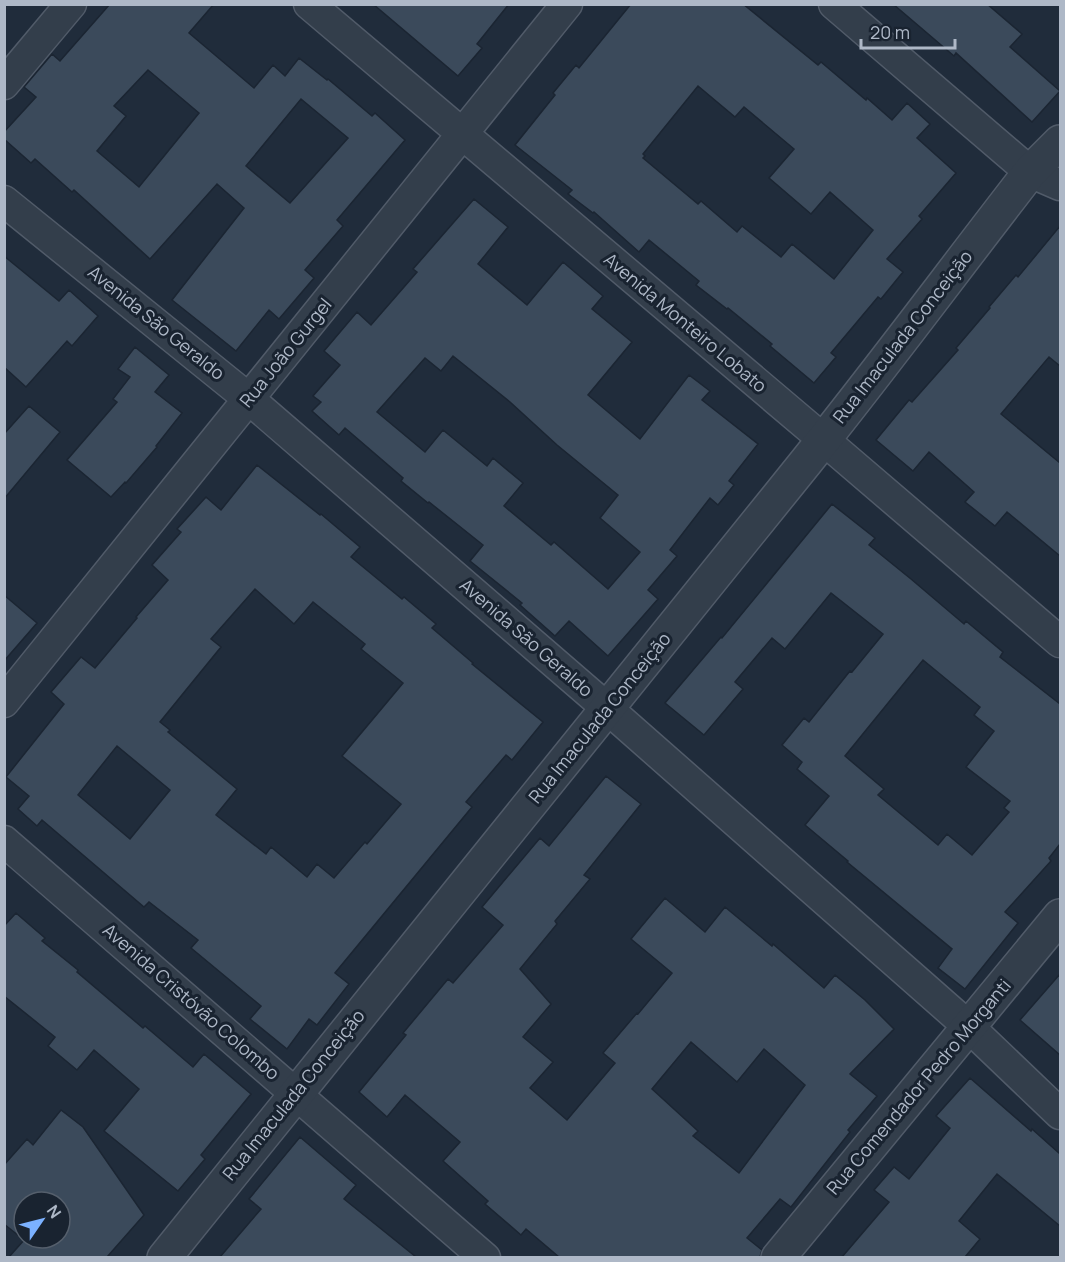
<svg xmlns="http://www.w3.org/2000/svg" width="1065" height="1262" font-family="Manrope,sans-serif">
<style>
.building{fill:#3b4a5b;stroke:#1b2532;stroke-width:1.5;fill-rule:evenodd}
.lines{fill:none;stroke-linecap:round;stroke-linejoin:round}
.minor-casing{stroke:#515b69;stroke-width:33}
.tertiary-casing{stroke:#515b69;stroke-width:36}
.minor{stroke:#333e4b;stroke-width:30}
.tertiary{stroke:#333e4b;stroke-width:33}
.labels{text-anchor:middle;stroke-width:6;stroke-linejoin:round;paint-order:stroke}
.street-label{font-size:18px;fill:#aeb8c7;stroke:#192330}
</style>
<rect width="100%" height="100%" fill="#202c3b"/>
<path class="building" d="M 110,4 L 214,4 L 189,33 L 254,88 L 273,65 L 285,76 L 299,58 L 327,80 L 328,79 L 372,116 L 375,113 L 405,140 L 337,220 L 343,226 L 305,270 L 314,278 L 279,319 L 269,310 L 236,351 L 172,300 L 244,208 L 217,184 L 150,259 L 74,190 L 72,192 L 35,159 L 31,163 L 4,139 L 4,132 L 36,97 L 24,87 L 52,54 L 60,61 ZM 148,70 L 199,113 L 139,187 L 97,151 L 126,116 L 114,106 ZM 301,99 L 348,138 L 290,203 L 246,166 Z
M 373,4 L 509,4 L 477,44 L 482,48 L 458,76 Z
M 631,4 L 743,4 L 818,65 L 821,62 L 866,100 L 867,98 L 892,120 L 907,103 L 930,124 L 917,138 L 956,173 L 919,216 L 922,219 L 887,259 L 903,272 L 881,299 L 878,297 L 831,353 L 836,357 L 814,383 L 770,346 L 772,344 L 728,308 L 727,309 L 696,285 L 699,281 L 649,240 L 639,252 L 594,212 L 593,213 L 568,194 L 572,190 L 515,145 L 555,95 L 553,93 L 576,65 L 579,68 ZM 698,86 L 735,117 L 744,107 L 794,149 L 769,178 L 811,214 L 830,192 L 873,230 L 834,279 L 792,244 L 781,257 L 742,226 L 737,232 L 701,201 L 698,204 L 643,158 L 645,156 L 643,154 Z
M 893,4 L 987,4 L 1022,34 L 1010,47 L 1060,91 L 1032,122 L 956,53 L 954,56 Z
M 474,199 L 508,227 L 478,264 L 527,305 L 563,262 L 603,296 L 592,309 L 632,342 L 588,395 L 640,439 L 689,375 L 710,391 L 702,400 L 758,444 L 729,481 L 734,485 L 718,505 L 710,498 L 670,550 L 677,556 L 648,590 L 658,599 L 608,656 L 569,621 L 555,636 L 520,605 L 522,603 L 470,561 L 483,545 L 429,502 L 428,503 L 401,481 L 403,478 L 345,428 L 339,435 L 312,411 L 321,402 L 313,396 L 340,365 L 324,351 L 357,312 L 371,325 L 417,272 L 413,269 ZM 453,356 L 510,402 L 557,445 L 618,495 L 600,518 L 640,552 L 608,589 L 554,542 L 551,545 L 504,506 L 523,483 L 493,458 L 487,466 L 443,430 L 425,452 L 377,412 L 425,358 L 441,371 Z
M 1060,226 L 1060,366 L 1049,357 L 1001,414 L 1060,463 L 1060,556 L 1007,512 L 995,526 L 965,502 L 974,492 L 929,452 L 913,471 L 876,440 L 909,400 L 912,402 L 958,350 L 956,348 L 990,308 L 989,307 L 1016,275 L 1018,277 Z
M 4,256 L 59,301 L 69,290 L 98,316 L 72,346 L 67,341 L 26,387 L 4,367 Z
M 135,347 L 169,375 L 155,392 L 182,413 L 156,446 L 157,447 L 126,483 L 125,482 L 111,497 L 67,460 L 117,402 L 113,399 L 130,377 L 118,369 Z
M 29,406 L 60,432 L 4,499 L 4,434 Z
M 257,465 L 320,515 L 321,514 L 360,547 L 351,557 L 402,599 L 404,597 L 436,624 L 432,628 L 473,663 L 472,664 L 543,722 L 512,760 L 506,755 L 466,802 L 472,807 L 335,973 L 349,984 L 317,1025 L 309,1019 L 287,1049 L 250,1019 L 261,1006 L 191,948 L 198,940 L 149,902 L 144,907 L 42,820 L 37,826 L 18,809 L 29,796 L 6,777 L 64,704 L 51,692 L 81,657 L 95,668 L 137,618 L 136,617 L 168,580 L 152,565 L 181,532 L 177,529 L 206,497 L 221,510 ZM 255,589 L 294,624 L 313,602 L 365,644 L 361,649 L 403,683 L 342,756 L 401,804 L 367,844 L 365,842 L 334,878 L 317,864 L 307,877 L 271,847 L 266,854 L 216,815 L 237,789 L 168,732 L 170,730 L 160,722 L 221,647 L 211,639 ZM 117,746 L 170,790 L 130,839 L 78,795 Z
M 832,504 L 875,538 L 869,545 L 911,579 L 964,624 L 966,621 L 1003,652 L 1000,657 L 1060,704 L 1060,844 L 1049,858 L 1051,861 L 1005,912 L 1018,923 L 965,989 L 938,968 L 952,949 L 847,862 L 848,861 L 805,825 L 829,796 L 797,769 L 802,762 L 782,745 L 804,718 L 809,722 L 850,671 L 852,672 L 883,634 L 831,593 L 785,649 L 772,638 L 735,682 L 743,689 L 704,735 L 665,703 L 721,637 L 722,638 ZM 923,660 L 980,707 L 974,715 L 994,731 L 966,767 L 1010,801 L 1004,808 L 1009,812 L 972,855 L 947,834 L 938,845 L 878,795 L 884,789 L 845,756 Z
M 4,595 L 37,623 L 4,661 Z
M 606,776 L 641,804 L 584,875 L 590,879 L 555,921 L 557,924 L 520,969 L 551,1004 L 523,1037 L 553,1062 L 530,1088 L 567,1120 L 615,1063 L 603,1053 L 637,1013 L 638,1014 L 672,973 L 631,939 L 665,898 L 705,932 L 725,907 L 772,946 L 773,944 L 824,988 L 835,975 L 865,1000 L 894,1029 L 850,1074 L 877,1096 L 848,1130 L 850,1132 L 791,1207 L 780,1199 L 747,1238 L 762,1250 L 760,1257 L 559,1257 L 526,1229 L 521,1235 L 485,1204 L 488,1201 L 443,1161 L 460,1142 L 405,1095 L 387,1117 L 359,1092 L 406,1035 L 403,1033 L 448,979 L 453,983 L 503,925 L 482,907 L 540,838 L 549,846 ZM 691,1042 L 737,1082 L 764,1049 L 805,1085 L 739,1173 L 693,1136 L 698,1131 L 652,1089 Z
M 16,913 L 45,938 L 42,941 L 78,970 L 77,972 L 143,1028 L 145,1026 L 193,1067 L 204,1054 L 251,1094 L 201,1155 L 205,1159 L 178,1191 L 104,1131 L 139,1089 L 94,1050 L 77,1070 L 48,1046 L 55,1037 L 4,996 L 4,926 Z
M 1060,974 L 1060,1055 L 1020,1020 Z
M 970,1078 L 1031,1131 L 1032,1129 L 1060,1154 L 1060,1226 L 997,1174 L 959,1221 L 980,1239 L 965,1257 L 842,1257 L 889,1202 L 874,1190 L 894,1167 L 909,1179 L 950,1128 L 936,1116 Z
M 61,1110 L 83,1127 L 144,1215 L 107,1257 L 9,1257 L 24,1240 L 4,1224 L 4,1165 L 27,1139 L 33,1145 ZM 24,1202 L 60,1202 L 60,1238 L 24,1238 Z
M 300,1137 L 356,1185 L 344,1199 L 416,1257 L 220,1257 L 261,1209 L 249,1199 Z"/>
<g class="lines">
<defs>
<path id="minor" d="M 309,4 L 824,440 L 1060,642
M 834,4 L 1030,172 L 1060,185
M 4,84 L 71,4
M 4,201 L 249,399 L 608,709 L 969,1027 L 1060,1114
M 4,702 L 567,4
M 4,841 L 485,1258"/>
<path id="tertiary" d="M 164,1258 C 382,985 604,716 821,443 C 892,354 960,262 1030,172 L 1060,142
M 778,1258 L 1060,916"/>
</defs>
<use href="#minor" class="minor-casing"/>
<use href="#tertiary" class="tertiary-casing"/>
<use href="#minor" class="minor"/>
<use href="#tertiary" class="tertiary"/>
</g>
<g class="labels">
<g class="street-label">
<text transform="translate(156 323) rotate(39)" y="6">Avenida São Geraldo</text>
<text transform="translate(685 323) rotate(40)" y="6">Avenida Monteiro Lobato</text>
<text transform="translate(903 337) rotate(-52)" y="6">Rua Imaculada Conceição</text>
<text transform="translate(286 353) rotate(-51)" y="6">Rua João Gurgel</text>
<text transform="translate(526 638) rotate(41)" y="6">Avenida São Geraldo</text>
<text transform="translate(600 718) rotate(-51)" y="6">Rua Imaculada Conceição</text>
<text transform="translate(191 1002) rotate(41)" y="6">Avenida Cristóvão Colombo</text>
<text transform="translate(919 1087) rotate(-50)" y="6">Rua Comendador Pedro Morganti</text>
<text transform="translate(294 1095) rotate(-51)" y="6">Rua Imaculada Conceição</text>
</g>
</g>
<rect width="1065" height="1262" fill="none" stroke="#aeb8c7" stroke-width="12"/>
<g transform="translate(42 1220) rotate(55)"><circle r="28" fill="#192330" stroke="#555f6c" stroke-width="1.5"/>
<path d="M0-4.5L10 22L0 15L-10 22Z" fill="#7bb1ff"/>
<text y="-9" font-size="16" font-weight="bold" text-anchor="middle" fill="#aeb8c7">N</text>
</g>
<path d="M861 39v9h94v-9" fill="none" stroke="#aeb8c7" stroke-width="3"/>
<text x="870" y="39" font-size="18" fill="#aeb8c7" stroke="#192330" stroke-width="4.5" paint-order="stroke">20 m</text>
</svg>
